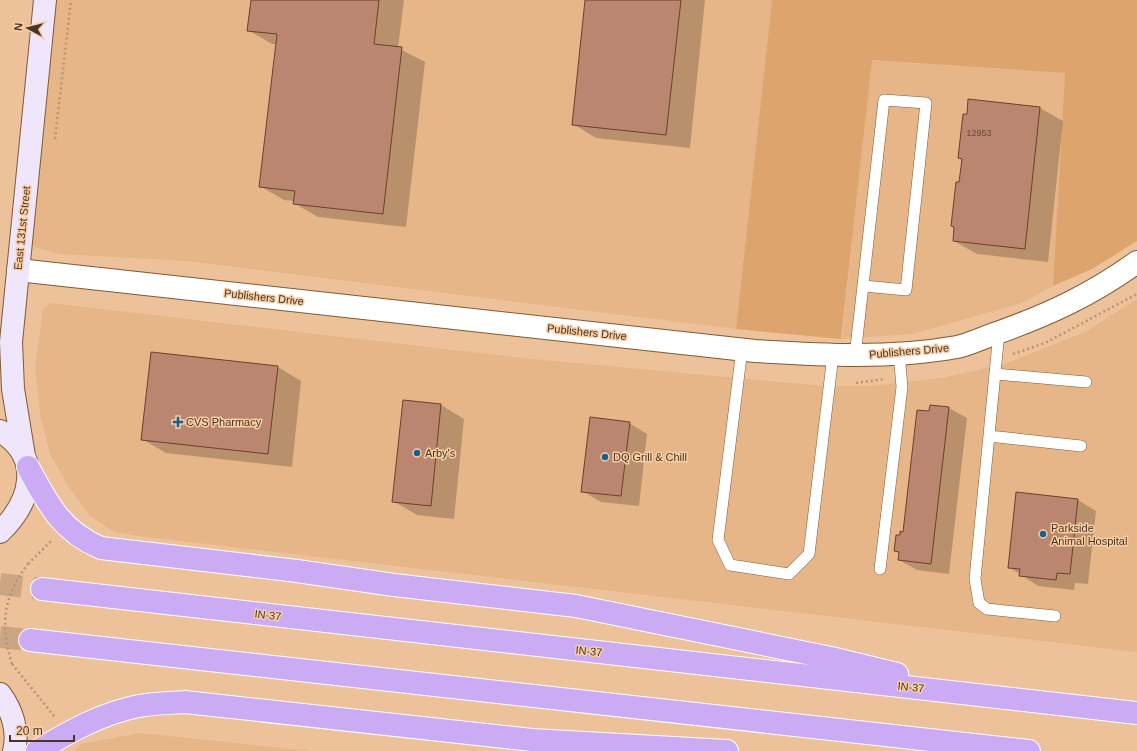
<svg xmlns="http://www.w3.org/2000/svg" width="1137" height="751" font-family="Helvetica,sans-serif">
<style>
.built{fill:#e7b688}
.green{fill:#dea46d}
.shadow{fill:#0003}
.building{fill:#bb866f;stroke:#6e3f2a}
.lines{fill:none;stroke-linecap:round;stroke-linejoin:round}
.highway-tunnel{stroke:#cca582;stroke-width:22;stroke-dasharray:22 11;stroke-linecap:butt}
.lane-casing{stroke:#815a34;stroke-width:12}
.street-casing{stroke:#815a34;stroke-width:24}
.secondary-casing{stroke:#815a34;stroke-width:24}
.highway-casing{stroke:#fff;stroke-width:24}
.path{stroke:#b79474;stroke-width:2.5;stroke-dasharray:2 3;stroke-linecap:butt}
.lane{stroke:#fff;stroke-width:11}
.street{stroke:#fff;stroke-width:22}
.secondary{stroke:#efe6fc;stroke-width:22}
.highway{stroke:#cbabf4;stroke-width:22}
.path-bridge{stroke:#b79474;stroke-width:2.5;stroke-dasharray:2 3;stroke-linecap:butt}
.poi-dot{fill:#156194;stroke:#facea5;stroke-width:1.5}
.labels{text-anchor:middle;stroke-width:3;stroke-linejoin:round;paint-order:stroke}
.number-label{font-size:9px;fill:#644a38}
.street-label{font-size:11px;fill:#473625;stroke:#facea5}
.poi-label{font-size:11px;fill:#473625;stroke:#facea5;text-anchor:start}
</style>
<rect width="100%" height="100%" fill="#edc199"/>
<path class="built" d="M 57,0 L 772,0 L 736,329 L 186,261 L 60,254 L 30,246 Z
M 871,60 L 1065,73 L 1053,286 L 1022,303 L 913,334 L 842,339 Z
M 1137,299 L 1137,652 L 138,536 L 112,531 L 89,515 L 69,487 L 50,454 L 41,419 L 35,369 L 43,309 L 51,303 L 522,358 L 824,386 L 872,386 L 941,378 L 1005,364 L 1085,332 Z
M 141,733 L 311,751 L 74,751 L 81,744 Z"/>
<path class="green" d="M 772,0 L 1137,0 L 1137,241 L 1092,269 L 1053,286 L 1065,73 L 872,60 L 841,339 L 736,329 Z"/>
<path class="shadow" d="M 252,0 L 404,0 L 398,48 L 425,62 L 406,227 L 318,217 L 294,203 L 294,201 L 284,200 L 260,186 L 277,44 L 272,44 L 248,30 Z
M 586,0 L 705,0 L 690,148 L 596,138 L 573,124 Z
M 1040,108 L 1063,121 L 1048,262 L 977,254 L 954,241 L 955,228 L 952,226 L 963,160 L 959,158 Z
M 152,353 L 278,367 L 301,381 L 292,467 L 166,453 L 142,439 Z
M 441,405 L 464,419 L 454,519 L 417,515 L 393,501 Z
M 930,406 L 949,408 L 967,418 L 949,574 L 917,570 L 899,560 L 900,553 L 895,550 L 901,536 L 904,533 Z
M 629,423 L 647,434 L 639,506 L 601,502 L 582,491 Z
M 1017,493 L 1078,500 L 1096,511 L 1088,584 L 1075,583 L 1074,590 L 1038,586 L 1009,567 Z"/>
<path class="building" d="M 251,0 L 379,0 L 374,44 L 402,47 L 383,214 L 293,204 L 295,191 L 259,187 L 277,34 L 247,31 Z
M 585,0 L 681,0 L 666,135 L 572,125 Z
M 968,99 L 1040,107 L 1025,249 L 953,241 L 954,227 L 951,226 L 956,182 L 959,182 L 962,159 L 958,158 L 963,114 L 967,114 Z
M 151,352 L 278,366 L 268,454 L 141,440 Z
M 403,400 L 441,404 L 431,506 L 392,502 Z
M 930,405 L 949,407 L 931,564 L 898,560 L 899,552 L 894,551 L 896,535 L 900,535 L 900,531 L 903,532 L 917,410 L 929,411 Z
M 590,417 L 630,422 L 621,496 L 581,492 Z
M 1016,492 L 1078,499 L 1070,574 L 1057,573 L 1056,580 L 1019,576 L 1020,569 L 1008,568 Z"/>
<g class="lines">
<path class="highway-tunnel" d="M 0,584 L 42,589
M 0,637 L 30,640"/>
<defs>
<path id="lane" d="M 999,332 L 975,579 L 979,603 L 987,609 L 1055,616
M 742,349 L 718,540 L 730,565 L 789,574 L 809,554 L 833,355
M 855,356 L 884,100 L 926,103 L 906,290 L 864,286
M 995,374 L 1086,382
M 989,436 L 1081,446
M 880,569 L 902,387 L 899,353"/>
<path id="street" d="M 18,270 L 755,351 C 822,355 890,359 957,347 C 971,344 984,337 997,333 C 1050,314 1091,295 1137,262"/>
<path id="secondary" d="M 0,431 C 43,457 32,501 0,532
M 24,456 L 13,389 L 11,342 L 45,0
M 0,694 C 12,710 19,731 14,751"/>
<path id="highway" d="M 28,467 C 48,504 61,531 101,548 L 297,571 L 394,585 L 576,606 L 831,658 L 897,674
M 42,589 L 1137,713
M 30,640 L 1029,751
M 37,751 C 69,732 102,713 139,706 C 154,703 170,703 185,702 L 532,740 L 727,751"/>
</defs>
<use href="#lane" class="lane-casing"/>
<use href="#street" class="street-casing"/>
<use href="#secondary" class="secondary-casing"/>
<use href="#highway" class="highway-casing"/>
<path class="path" d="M 55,139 L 71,0
M 1013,354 L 1045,343 L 1137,294
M 856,383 L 885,379
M 28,564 L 51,541
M 12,664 L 54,716"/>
<use href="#lane" class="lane"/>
<use href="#street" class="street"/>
<use href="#secondary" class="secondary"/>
<use href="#highway" class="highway"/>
<path class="path-bridge" d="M 12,664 C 0,625 3,596 28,564"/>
</g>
<g class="poi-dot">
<path d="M176 416h4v4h4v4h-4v4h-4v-4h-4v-4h4z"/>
<circle cx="417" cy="453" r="4"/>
<circle cx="605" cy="457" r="4"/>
<circle cx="1043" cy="534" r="4"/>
</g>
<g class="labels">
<g class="number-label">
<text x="979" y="136">12953</text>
</g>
<g class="street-label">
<text transform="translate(22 228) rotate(-84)" y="4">East 131st Street</text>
<text transform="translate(264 297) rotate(6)" y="4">Publishers Drive</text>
<text transform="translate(587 332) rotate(6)" y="4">Publishers Drive</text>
<text transform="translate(909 351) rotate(-5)" y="4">Publishers Drive</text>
<text transform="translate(268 615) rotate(6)" y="4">IN-37</text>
<text transform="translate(589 651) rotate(6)" y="4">IN-37</text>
<text transform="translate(911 687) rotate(6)" y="4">IN-37</text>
</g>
<g class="poi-label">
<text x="186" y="426">CVS Pharmacy</text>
<text x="425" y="457">Arby's</text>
<text x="613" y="461">DQ Grill &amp; Chill</text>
<text x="1051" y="532">Parkside<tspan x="1051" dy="13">Animal Hospital</tspan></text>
</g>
</g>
<g transform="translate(28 28) rotate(277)" stroke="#facea5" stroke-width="3" paint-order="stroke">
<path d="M0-3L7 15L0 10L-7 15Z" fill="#473625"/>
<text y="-6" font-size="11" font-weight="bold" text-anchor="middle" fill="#473625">N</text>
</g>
<path d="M10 735v6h64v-6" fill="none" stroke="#473625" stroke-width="2"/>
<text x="16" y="735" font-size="12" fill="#473625" stroke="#facea5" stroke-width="3" paint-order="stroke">20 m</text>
</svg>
